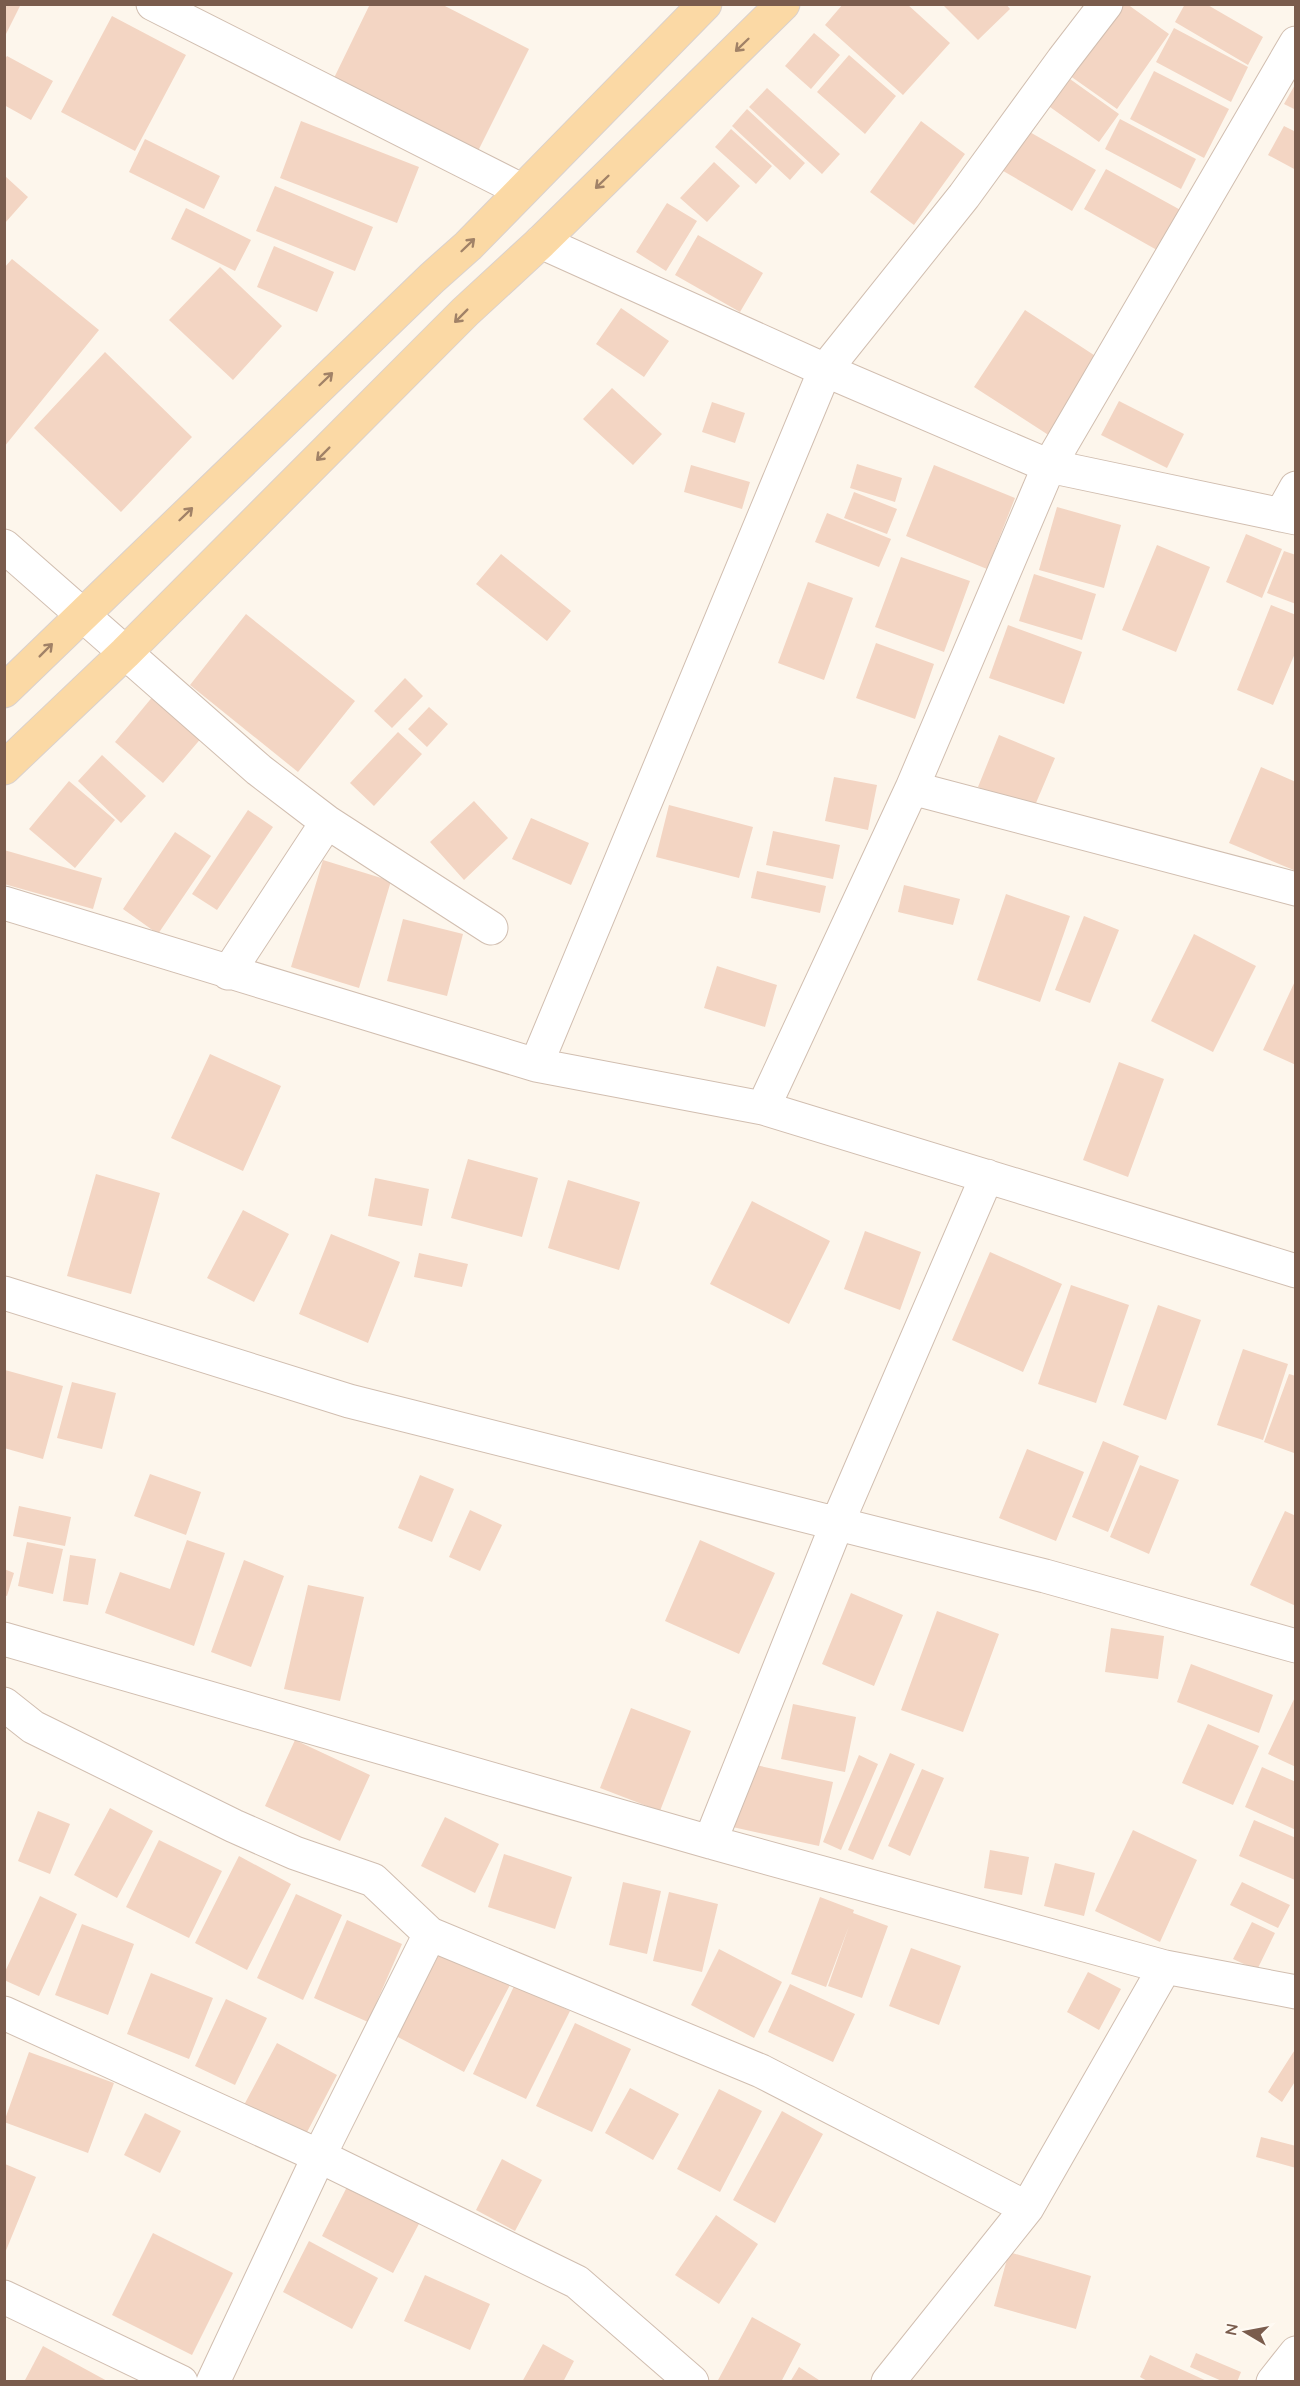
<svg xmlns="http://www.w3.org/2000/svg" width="1300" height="2386" font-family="Quicksand,sans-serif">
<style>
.building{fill:#f3d5c3}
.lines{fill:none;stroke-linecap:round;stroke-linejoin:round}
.minor-casing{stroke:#d1beb0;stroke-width:35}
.major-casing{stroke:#dad1cd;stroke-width:35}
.minor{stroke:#fff;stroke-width:33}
.major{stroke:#fbd9a5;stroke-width:33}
.oneway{stroke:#a18267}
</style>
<rect width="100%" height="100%" fill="#fdf6ec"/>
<path class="building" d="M 4,4 L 21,4 L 4,38 Z
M 370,4 L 441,4 L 529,49 L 478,151 L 334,78 Z
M 843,4 L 907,4 L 950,43 L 903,95 L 825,25 Z
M 942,4 L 1006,4 L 1010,9 L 978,40 Z
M 1115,4 L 1127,4 L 1169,34 L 1117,109 L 1066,73 Z
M 1185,4 L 1206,4 L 1263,37 L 1248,65 L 1175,22 Z
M 112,16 L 186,55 L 135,151 L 61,112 Z
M 1174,28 L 1248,67 L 1231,102 L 1156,62 Z
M 814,33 L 840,55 L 811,89 L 785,66 Z
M 849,55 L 896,96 L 865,134 L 817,92 Z
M 7,56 L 53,81 L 31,120 L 4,105 L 4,60 Z
M 1154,71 L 1229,109 L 1204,158 L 1130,119 Z
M 1063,74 L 1119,114 L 1099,142 L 1043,102 Z
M 1296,83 L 1296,110 L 1284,104 Z
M 767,88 L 840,154 L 822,174 L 749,107 Z
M 747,109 L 805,163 L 790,180 L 732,126 Z
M 1120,119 L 1196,159 L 1181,189 L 1105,149 Z
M 301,121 L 419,167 L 397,223 L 280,178 Z
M 921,121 L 965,154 L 914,225 L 870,192 Z
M 1284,126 L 1296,132 L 1296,170 L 1268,155 Z
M 1021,127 L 1096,170 L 1072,211 L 998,168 Z
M 731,129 L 772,166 L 756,184 L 715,147 Z
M 145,139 L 220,176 L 204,209 L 129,172 Z
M 714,162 L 740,186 L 707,222 L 680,198 Z
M 1106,169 L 1186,213 L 1164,254 L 1084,209 Z
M 5,176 L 28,197 L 5,223 Z
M 275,186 L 373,227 L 355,271 L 256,231 Z
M 667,203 L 697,221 L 666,271 L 636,252 Z
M 186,208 L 251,240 L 235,271 L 171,239 Z
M 698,235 L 763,273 L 740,312 L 675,275 Z
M 274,246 L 334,272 L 317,312 L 257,287 Z
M 12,259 L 99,330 L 4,447 L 4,268 Z
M 220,267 L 282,326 L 233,380 L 169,320 Z
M 621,308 L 669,341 L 644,377 L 596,344 Z
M 1025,310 L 1100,359 L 1050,436 L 974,387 Z
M 105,352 L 192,437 L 121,512 L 34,428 Z
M 612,388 L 662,434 L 633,465 L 583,419 Z
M 1119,401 L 1184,434 L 1167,468 L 1101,435 Z
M 712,402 L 745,413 L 735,443 L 702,432 Z
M 857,464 L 902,478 L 895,502 L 850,488 Z
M 691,465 L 750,482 L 742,509 L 684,492 Z
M 934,465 L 1015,498 L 987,569 L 906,536 Z
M 854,492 L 897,509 L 887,534 L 844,518 Z
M 1057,507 L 1121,525 L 1104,588 L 1039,570 Z
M 827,513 L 891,539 L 879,567 L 815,542 Z
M 1246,534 L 1282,549 L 1262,598 L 1226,582 Z
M 1157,545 L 1210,567 L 1176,652 L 1122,630 Z
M 1284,551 L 1296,555 L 1296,604 L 1267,593 Z
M 501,554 L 571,611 L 547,641 L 476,584 Z
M 901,557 L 970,581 L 944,652 L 875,627 Z
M 1034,574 L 1096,594 L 1082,640 L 1019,621 Z
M 808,582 L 853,598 L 824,680 L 778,663 Z
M 1271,605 L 1296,615 L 1296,651 L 1273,705 L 1237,690 Z
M 246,614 L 355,701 L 298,772 L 190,685 Z
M 1008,625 L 1082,652 L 1064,704 L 989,678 Z
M 876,643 L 934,664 L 915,719 L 856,698 Z
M 405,678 L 423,696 L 392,728 L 374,711 Z
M 154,695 L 203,736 L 163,783 L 115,742 Z
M 429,707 L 448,724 L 427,747 L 408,729 Z
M 398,732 L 422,754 L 374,806 L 350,783 Z
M 999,735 L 1055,758 L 1033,810 L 978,787 Z
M 102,755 L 146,796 L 121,823 L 78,781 Z
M 1261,767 L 1296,782 L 1296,871 L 1229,843 Z
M 834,777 L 877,785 L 868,830 L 825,821 Z
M 69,781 L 115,820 L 75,868 L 29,829 Z
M 474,801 L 508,838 L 464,880 L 430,842 Z
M 669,805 L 753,827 L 739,878 L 656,857 Z
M 248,810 L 273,827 L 217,910 L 192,894 Z
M 531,818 L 589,843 L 571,885 L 512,859 Z
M 773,831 L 840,845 L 833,879 L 766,865 Z
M 175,832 L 211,856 L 158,934 L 123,909 Z
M 4,850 L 102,878 L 93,909 L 4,884 Z
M 323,860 L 391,881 L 359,988 L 291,967 Z
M 757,871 L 826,886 L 820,913 L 751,898 Z
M 904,885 L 960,899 L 953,925 L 898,912 Z
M 1006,894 L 1070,916 L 1040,1002 L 977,980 Z
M 1084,916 L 1119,930 L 1090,1003 L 1055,990 Z
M 403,919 L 463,934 L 447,996 L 387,981 Z
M 1194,934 L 1256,966 L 1213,1052 L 1151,1021 Z
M 717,966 L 777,985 L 765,1027 L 704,1008 Z
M 1296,979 L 1296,1065 L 1263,1050 Z
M 210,1054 L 281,1086 L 243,1171 L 171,1138 Z
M 1119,1062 L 1164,1079 L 1128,1177 L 1083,1160 Z
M 468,1159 L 538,1178 L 522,1237 L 451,1218 Z
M 96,1174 L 160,1193 L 131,1294 L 67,1276 Z
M 375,1178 L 429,1189 L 422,1226 L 368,1216 Z
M 568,1180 L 640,1202 L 619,1270 L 548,1248 Z
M 752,1201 L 830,1241 L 789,1324 L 710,1284 Z
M 243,1210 L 289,1234 L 254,1302 L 207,1278 Z
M 865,1231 L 921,1252 L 900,1310 L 844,1289 Z
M 331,1234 L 400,1262 L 368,1343 L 299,1314 Z
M 990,1252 L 1062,1284 L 1023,1372 L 952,1340 Z
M 419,1253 L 468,1264 L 462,1287 L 414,1277 Z
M 1071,1285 L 1129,1305 L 1096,1403 L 1038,1384 Z
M 1158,1305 L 1201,1320 L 1166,1420 L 1123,1405 Z
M 1243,1349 L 1288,1364 L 1263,1440 L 1217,1425 Z
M 5,1370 L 63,1386 L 43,1459 L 4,1448 Z
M 1289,1374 L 1296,1376 L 1294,1453 L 1264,1442 Z
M 72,1382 L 116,1393 L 102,1449 L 57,1438 Z
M 1103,1441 L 1139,1456 L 1108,1532 L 1072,1517 Z
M 1027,1449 L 1084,1472 L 1056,1541 L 999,1518 Z
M 1140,1465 L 1179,1480 L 1149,1554 L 1110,1537 Z
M 150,1474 L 201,1492 L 186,1535 L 134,1516 Z
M 420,1475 L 454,1489 L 432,1542 L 398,1528 Z
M 19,1506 L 71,1517 L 65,1546 L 13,1536 Z
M 470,1510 L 502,1525 L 480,1571 L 449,1557 Z
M 1285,1511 L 1296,1516 L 1296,1606 L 1250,1585 Z
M 187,1540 L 225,1553 L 194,1646 L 105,1613 L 120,1572 L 170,1589 Z
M 700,1540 L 775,1573 L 739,1654 L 665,1621 Z
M 27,1542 L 63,1549 L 53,1594 L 18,1586 Z
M 70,1555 L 96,1559 L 88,1605 L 63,1601 Z
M 244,1560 L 284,1576 L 251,1667 L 211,1652 Z
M 4,1569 L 14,1573 L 7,1596 L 4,1595 Z
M 308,1585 L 364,1597 L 340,1701 L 284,1689 Z
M 851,1593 L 903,1615 L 874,1686 L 822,1664 Z
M 937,1611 L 999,1634 L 963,1732 L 901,1710 Z
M 1111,1628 L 1164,1636 L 1158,1679 L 1105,1672 Z
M 1191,1664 L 1273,1695 L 1259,1733 L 1177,1702 Z
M 1296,1695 L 1296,1767 L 1268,1754 Z
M 793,1704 L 856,1717 L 845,1772 L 781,1759 Z
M 631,1708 L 691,1731 L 660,1811 L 600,1788 Z
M 1208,1724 L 1259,1746 L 1233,1805 L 1182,1783 Z
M 295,1740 L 370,1775 L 340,1841 L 265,1806 Z
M 890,1753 L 915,1764 L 873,1860 L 848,1850 Z
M 859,1755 L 878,1764 L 841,1850 L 823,1842 Z
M 742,1762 L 833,1782 L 819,1846 L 728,1826 Z
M 1262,1767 L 1296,1782 L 1296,1830 L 1245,1807 Z
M 922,1769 L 944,1778 L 910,1856 L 888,1846 Z
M 110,1808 L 153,1831 L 117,1898 L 74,1875 Z
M 38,1811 L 70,1824 L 50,1874 L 18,1861 Z
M 445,1817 L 499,1844 L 475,1893 L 421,1866 Z
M 1254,1820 L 1296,1838 L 1295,1880 L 1239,1856 Z
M 1133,1830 L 1197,1860 L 1160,1942 L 1095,1911 Z
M 159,1840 L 222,1871 L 189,1938 L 126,1907 Z
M 990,1850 L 1029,1857 L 1022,1895 L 984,1888 Z
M 504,1854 L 572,1877 L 555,1929 L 488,1907 Z
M 239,1856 L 291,1884 L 247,1970 L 195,1943 Z
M 1055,1863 L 1095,1873 L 1084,1916 L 1044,1906 Z
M 623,1882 L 661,1891 L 647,1954 L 609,1945 Z
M 1242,1882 L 1290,1905 L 1278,1928 L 1230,1905 Z
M 669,1892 L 718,1904 L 702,1972 L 653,1961 Z
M 296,1894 L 342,1915 L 303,2000 L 257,1978 Z
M 40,1896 L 77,1914 L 39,1996 L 4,1980 L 4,1974 Z
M 820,1897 L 854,1910 L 853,1913 L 888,1926 L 862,1998 L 828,1986 L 849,1926 L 826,1987 L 791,1974 Z
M 347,1920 L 402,1944 L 368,2022 L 314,1998 Z
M 1252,1922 L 1275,1933 L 1257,1970 L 1233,1959 Z
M 82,1924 L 134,1944 L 108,2015 L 55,1995 Z
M 911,1948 L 961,1966 L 939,2025 L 889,2006 Z
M 442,1949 L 510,1985 L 464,2072 L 396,2036 Z
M 719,1949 L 782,1982 L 754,2038 L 691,2005 Z
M 1088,1972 L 1121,1989 L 1099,2030 L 1067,2012 Z
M 151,1973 L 213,1998 L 189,2059 L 127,2034 Z
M 515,1984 L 570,2011 L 526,2099 L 473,2074 Z
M 790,1984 L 855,2014 L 833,2062 L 768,2032 Z
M 226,1999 L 267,2018 L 235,2085 L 195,2066 Z
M 575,2023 L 631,2049 L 592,2132 L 536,2106 Z
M 277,2043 L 337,2075 L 305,2136 L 244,2105 Z
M 1296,2048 L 1296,2080 L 1282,2102 L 1268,2092 Z
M 29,2052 L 114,2083 L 88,2153 L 4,2122 Z
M 630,2088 L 679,2114 L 653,2160 L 605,2133 Z
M 719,2089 L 762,2111 L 720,2192 L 677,2169 Z
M 782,2111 L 823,2134 L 775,2223 L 733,2200 Z
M 145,2113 L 181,2131 L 160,2173 L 124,2155 Z
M 1261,2137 L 1296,2146 L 1296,2168 L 1256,2157 Z
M 502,2159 L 542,2180 L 515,2231 L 476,2210 Z
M 5,2164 L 36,2177 L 5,2253 Z
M 349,2183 L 421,2220 L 393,2273 L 322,2236 Z
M 716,2215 L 758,2244 L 719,2304 L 675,2275 Z
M 153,2233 L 233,2273 L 192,2355 L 112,2315 Z
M 309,2241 L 378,2278 L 352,2329 L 283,2292 Z
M 1009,2252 L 1091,2276 L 1076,2329 L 994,2306 Z
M 425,2275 L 490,2304 L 470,2350 L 404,2321 Z
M 752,2317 L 801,2344 L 781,2382 L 717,2382 Z
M 543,2344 L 574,2361 L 563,2382 L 522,2382 Z
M 43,2346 L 109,2382 L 24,2382 Z
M 1196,2353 L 1241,2372 L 1237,2382 L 1224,2382 L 1190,2367 Z
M 1150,2355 L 1209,2382 L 1149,2382 L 1140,2377 Z
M 799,2367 L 822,2382 L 790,2382 Z"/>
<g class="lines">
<defs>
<path id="minor" d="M 153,4 L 521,190
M 1296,43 L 1049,466 L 1296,518
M 541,242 L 825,370 L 1049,466 L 912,788 L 1296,889
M 1281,515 L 1296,488
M 4,546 L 259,770 L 327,822 L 491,928
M 912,788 L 763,1108 L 1296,1271
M 4,903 L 536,1065 L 825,370 L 964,196 L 1063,60 L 1106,4
M 228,973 L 327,822
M 536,1065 L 763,1108
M 4,1293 L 349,1401 L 1045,1576 L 1296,1646
M 4,1639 L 710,1842 L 1165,1967 L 1296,1992
M 4,1704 L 33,1727 L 234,1826 L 295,1853 L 373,1880 L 430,1934 L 319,2156 L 213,2382
M 710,1842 L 837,1524 L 987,1176
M 430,1934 L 761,2071 L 1027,2208
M 4,2013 L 319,2156 L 577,2282 L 692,2382
M 4,2297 L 181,2382
M 888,2382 L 1027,2208 L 1165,1967
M 1273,2382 L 1296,2353"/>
<path id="major" d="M 4,691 L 432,278 L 468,246 L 705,4
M 4,768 L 125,653 L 465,312 L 541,242 L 783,4"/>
</defs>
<use href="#minor" class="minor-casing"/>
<use href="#major" class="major-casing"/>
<use href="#minor" class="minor"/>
<use href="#major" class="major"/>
</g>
<defs><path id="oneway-shaft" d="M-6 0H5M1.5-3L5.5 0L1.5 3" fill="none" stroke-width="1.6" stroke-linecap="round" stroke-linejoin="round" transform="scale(1.5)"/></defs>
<g class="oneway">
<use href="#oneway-shaft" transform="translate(742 45) rotate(136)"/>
<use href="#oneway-shaft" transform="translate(602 182) rotate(136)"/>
<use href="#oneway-shaft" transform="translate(468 245) rotate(-44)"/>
<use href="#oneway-shaft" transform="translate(461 316) rotate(135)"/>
<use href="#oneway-shaft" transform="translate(326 379) rotate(-44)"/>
<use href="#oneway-shaft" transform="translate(323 454) rotate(135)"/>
<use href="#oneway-shaft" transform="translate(186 514) rotate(-44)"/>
<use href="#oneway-shaft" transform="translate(46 650) rotate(-45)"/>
</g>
<rect width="1300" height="2386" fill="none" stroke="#7a5c4d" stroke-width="12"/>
<g transform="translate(1246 2332) rotate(280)" stroke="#fffaf3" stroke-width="4.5" paint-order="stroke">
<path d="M0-4.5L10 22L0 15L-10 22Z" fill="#7a5c4d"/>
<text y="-9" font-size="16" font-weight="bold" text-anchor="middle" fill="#7a5c4d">N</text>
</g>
</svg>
